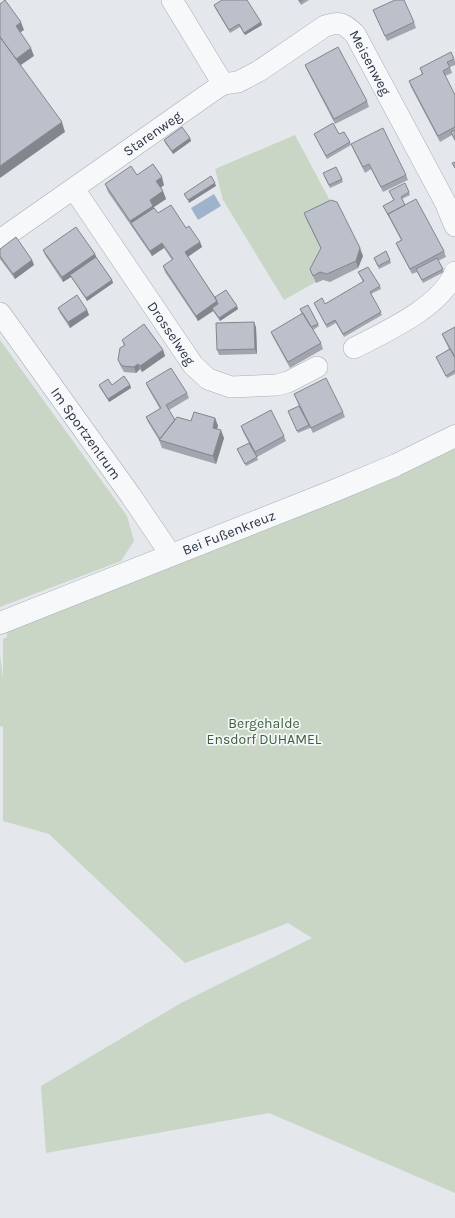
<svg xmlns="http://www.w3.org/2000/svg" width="455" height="1218" font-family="Karla,sans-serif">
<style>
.green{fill:#c9d6c5}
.water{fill:#9fb4cc}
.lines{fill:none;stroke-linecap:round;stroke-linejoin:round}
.minor-casing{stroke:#a9aeb7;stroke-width:22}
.tertiary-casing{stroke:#a9aeb7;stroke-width:23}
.minor{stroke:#f7f8fa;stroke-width:21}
.tertiary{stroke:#f7f8fa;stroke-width:22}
.wall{fill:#a1a5ae}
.shaded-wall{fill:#83868d}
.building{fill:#bbc0ca;stroke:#83868d}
.labels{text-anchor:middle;stroke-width:3.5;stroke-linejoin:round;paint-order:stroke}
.street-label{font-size:14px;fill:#2b3445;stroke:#f4f6f9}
.park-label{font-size:14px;fill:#3f6138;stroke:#f4f6f9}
</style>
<rect width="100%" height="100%" fill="#e4e7ec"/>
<path class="green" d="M 295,135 L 360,257 L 284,300 L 223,200 L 215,169 Z
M 0,340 L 127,516 L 134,541 L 121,561 L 0,607 Z
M 455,445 L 455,1193 L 269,1113 L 46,1153 L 41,1086 L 181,1003 L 312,938 L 288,923 L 185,963 L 49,834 L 3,821 L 3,726 L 0,727 L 0,656 L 3,678 L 3,639 L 7,637 L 7,630 Z"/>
<path class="water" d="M 214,194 L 221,206 L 198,220 L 191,208 Z"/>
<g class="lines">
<defs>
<g id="minor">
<path d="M 172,0 L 223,84"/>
<path id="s1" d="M 74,189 L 193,365 L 208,379 L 231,387 L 277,385 L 288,382 L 317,367"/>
<path id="s2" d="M 0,240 L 214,90 L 223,84 L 238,82 L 259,71 L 325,26 C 341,21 343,23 355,34 L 445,202 L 455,226"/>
<path id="s3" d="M 0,313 L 131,496 L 171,555"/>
<path d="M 354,348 C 387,331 441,307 455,272"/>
</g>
<g id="tertiary">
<path id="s4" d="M 0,623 L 336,490 L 396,465 L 455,436"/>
</g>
</defs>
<use href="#minor" class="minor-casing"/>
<use href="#tertiary" class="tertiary-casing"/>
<use href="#minor" class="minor"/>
<use href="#tertiary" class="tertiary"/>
</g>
<path class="wall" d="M 298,0 L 309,0 L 301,5 Z
M 214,5 L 261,22 L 262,25 L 245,35 L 240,27 L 230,33 L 215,8 Z
M 373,10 L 414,22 L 416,28 L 387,41 Z
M 451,52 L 455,61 L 455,65 L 450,67 L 452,73 L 445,76 L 455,95 L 455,141 L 452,135 L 440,142 L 411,87 L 409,81 L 422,75 L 420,68 Z
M 305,65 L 367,101 L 369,107 L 335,124 L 307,70 Z
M 314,134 L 339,134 L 350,142 L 351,145 L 327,159 Z
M 190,138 L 191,141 L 173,154 L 165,143 L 164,140 Z
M 351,144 L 406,175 L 408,180 L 383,192 L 371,169 L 365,173 L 353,149 Z
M 137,175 L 164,185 L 161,187 L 166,199 L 154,207 L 154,208 L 158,213 L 186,228 L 200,242 L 202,247 L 188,257 L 215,297 L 238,309 L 220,321 L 213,311 L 198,321 L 165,272 L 163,266 L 172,260 L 164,248 L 152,256 L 108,192 L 105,184 Z
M 324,176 L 342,179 L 343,182 L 330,188 Z
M 389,191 L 409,192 L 410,195 L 402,199 L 405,205 L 444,251 L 446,257 L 438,261 L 444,272 L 423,283 L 417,272 L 412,274 L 398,248 L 396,243 L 401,240 L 383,206 L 394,201 Z
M 304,213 L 363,256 L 358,268 L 330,282 L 323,280 L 316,283 L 310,269 L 321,249 L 307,221 Z
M 0,249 L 32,260 L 34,265 L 15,279 L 0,259 Z
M 43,250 L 95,254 L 96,257 L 112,280 L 113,283 L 87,301 L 71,277 L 63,282 L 45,255 Z
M 374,258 L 390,260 L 391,263 L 379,269 Z
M 358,272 L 380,286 L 381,289 L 371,294 L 382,315 L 344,337 L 336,323 L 327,328 L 314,303 L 325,304 L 363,282 Z
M 58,308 L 87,310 L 89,315 L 70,328 L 60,313 Z
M 300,309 L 318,324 L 319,326 L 313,330 L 321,343 L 323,349 L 290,368 L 273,337 L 271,332 L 302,314 Z
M 256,327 L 257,354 L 219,355 L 217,350 Z
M 455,327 L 455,374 L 447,378 L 436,357 L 449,349 L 444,339 L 442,334 Z
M 122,340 L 163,350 L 165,356 L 142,372 L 140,369 L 136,373 L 124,372 L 120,365 L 118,360 L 124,346 Z
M 146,383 L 187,393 L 189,398 L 169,410 L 175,420 L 191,421 L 215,418 L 218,426 L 217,429 L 224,438 L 216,464 L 162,448 L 159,440 L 148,422 L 146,417 L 160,409 L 148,388 Z
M 99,385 L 130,385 L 131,388 L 109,402 L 100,388 Z
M 294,394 L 343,412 L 345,417 L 313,433 L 310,427 L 310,428 L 298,433 L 288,411 L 299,406 Z
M 241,426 L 284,436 L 286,441 L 257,457 L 258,460 L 246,466 L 237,449 L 249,443 L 243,432 Z"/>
<path class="shaded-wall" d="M 21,22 L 24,30 L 18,34 L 16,26 Z
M 261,22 L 262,25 L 245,35 L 244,33 Z
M 31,48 L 34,56 L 18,67 L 15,60 Z
M 62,122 L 65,132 L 0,178 L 0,166 Z
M 190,138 L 191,141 L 173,154 L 172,151 Z
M 162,177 L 164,185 L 159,189 L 156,181 Z
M 215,183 L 216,186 L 189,203 L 188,200 Z
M 163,191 L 166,199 L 154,207 L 156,213 L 131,223 L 130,221 L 150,200 Z
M 200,242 L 202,247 L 187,257 L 185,252 Z
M 162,243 L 164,248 L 152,256 L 150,251 Z
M 360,248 L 363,256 L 358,268 L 356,261 Z
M 95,254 L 97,259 L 70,275 L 71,277 L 63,282 L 62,277 Z
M 32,260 L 34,265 L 15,279 L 13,274 Z
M 112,280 L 113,283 L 87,301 L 86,298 Z
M 217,301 L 219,307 L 212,308 L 213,311 L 198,321 L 196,316 Z
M 237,306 L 238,309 L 220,321 L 219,318 Z
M 87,310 L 89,315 L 70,328 L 68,322 Z
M 254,322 L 256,327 L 257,354 L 255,349 Z
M 163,350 L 165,356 L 142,372 L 140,366 Z
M 138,364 L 140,369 L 136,373 L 134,367 Z
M 130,385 L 131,388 L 109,402 L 108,399 Z
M 215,418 L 218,426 L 215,435 L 213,428 Z
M 221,430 L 224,438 L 216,464 L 213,456 Z"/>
<path class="building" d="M 5,0 L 21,22 L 16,26 L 31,48 L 16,59 L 0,37 L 0,4 Z
M 222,0 L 247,0 L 261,22 L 244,33 L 239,24 L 229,30 L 214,5 Z
M 299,0 L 303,0 L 300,2 Z
M 395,0 L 404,0 L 414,22 L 385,36 L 373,10 Z
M 0,37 L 62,122 L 0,166 Z
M 338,47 L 367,101 L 334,119 L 305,65 Z
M 451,52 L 454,59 L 447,62 L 450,67 L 443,71 L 455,95 L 455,127 L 438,136 L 409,81 L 423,74 L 420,68 Z
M 333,123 L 339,134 L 344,132 L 350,142 L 326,156 L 314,134 Z
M 182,127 L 190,138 L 172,151 L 164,140 Z
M 383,128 L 406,175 L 381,187 L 369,164 L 363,167 L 351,144 Z
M 455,130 L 455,140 L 451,132 Z
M 455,162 L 455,168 L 452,163 Z
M 153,164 L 162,177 L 156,181 L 163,191 L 150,200 L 153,206 L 130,221 L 105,184 L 131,166 L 137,175 Z
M 336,167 L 342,179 L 329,185 L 323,173 Z
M 211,176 L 215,183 L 188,200 L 184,194 Z
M 405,183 L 409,192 L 401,197 L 405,205 L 388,214 L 389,216 L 383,206 L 394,200 L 389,191 Z
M 416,199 L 444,251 L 410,269 L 396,243 L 402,240 L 388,214 Z
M 331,200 L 337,202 L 360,248 L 356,261 L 327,274 L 320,272 L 313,276 L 310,269 L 321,248 L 304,213 Z
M 171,205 L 186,228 L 189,226 L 200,242 L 185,252 L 217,301 L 196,316 L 163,266 L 173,259 L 162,243 L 150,251 L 131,223 L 154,208 L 158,213 Z
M 76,227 L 95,254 L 62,277 L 43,250 Z
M 16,237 L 32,260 L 13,274 L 0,256 L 0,249 Z
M 386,251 L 390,260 L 378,266 L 374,258 Z
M 96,257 L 112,280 L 86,298 L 70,275 Z
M 437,258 L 443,269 L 422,280 L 416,269 Z
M 368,267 L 380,286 L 370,292 L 381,312 L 343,334 L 335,320 L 326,325 L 314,303 L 322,298 L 325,304 L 364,281 L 358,272 Z
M 226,290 L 237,306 L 219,318 L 212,308 L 218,304 L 215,297 Z
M 77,295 L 87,310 L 68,322 L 58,308 Z
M 308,305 L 318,324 L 311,327 L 300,309 Z
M 303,313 L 321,343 L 288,362 L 271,332 Z
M 254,322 L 255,349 L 217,350 L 216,323 Z
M 144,324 L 163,350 L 140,366 L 138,364 L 134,367 L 122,366 L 118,360 L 120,348 L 125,345 L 122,340 Z
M 455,327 L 455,357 L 442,334 Z
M 450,349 L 455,358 L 455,370 L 446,376 L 436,357 Z
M 171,368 L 187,393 L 166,405 L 175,420 L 160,439 L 146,417 L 161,408 L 146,383 Z
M 124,376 L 130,385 L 108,399 L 99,385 L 108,379 L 112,385 Z
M 326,378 L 343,412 L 311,428 L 294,394 Z
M 299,406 L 309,425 L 297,431 L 288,411 Z
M 271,410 L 284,436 L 255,452 L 241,426 Z
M 194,412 L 215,418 L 213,428 L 221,430 L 213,456 L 159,440 L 177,417 L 191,421 Z
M 249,443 L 257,457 L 245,464 L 237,449 Z"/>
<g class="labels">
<g class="street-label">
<text dy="5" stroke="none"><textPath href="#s2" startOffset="457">Meisenweg</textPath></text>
<text dy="5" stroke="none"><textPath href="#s2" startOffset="186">Starenweg</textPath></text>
<text dy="5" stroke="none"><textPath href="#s1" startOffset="174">Drosselweg</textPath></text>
<text dy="5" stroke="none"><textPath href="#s3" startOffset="148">Im Sportzentrum</textPath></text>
<text dy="5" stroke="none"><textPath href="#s4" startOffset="246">Bei Fußenkreuz</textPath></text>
</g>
<g class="park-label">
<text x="264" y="728">Bergehalde<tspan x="264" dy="16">Ensdorf DUHAMEL</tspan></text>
</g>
</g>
</svg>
